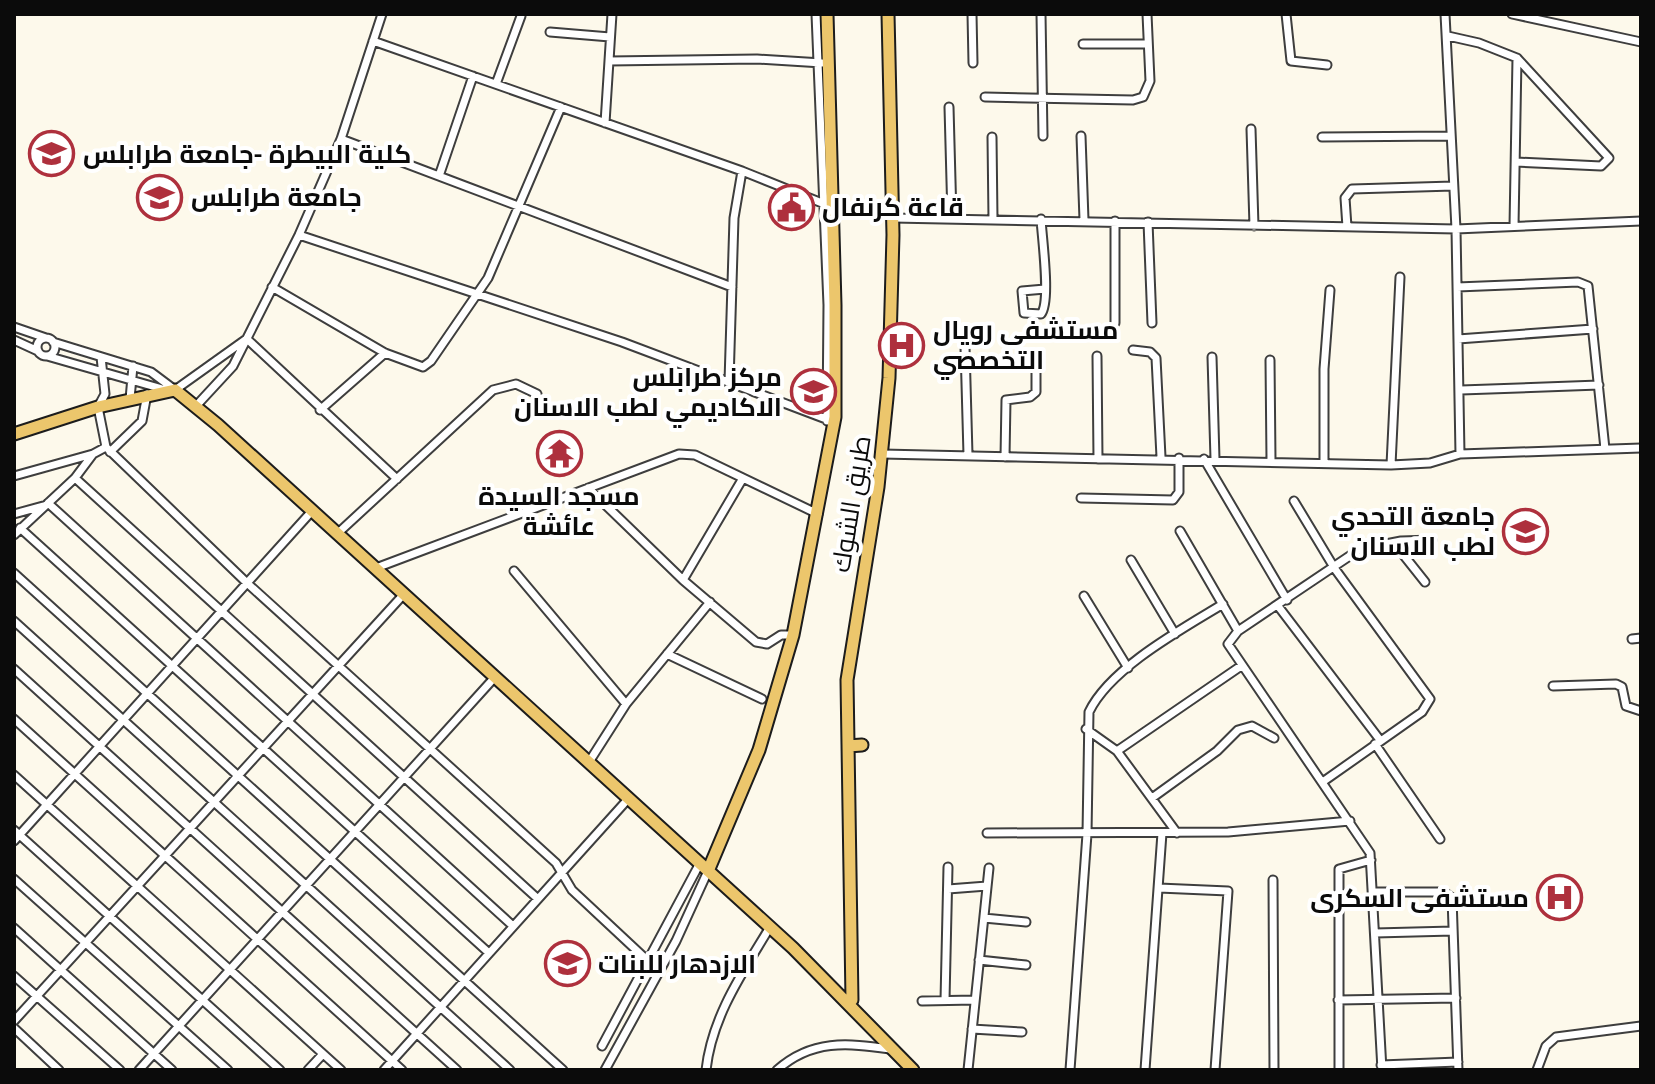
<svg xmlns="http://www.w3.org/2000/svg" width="1655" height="1084" font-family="'Noto Serif',Cairo,serif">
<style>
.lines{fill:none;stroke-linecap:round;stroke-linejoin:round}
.street-casing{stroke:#3e3e3e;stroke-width:11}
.primary-casing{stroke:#1c1c1c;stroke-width:15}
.street{stroke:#fff;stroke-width:7}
.primary{stroke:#ecc66c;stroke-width:11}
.labels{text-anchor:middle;stroke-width:8;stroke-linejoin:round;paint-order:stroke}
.poi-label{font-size:26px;font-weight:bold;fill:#0b0b0b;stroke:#fff;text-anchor:start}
.street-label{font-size:26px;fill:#0b0b0b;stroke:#fff}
</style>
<rect width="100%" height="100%" fill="#fdf9eb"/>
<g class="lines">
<defs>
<path id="street" d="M 816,14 L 828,305 L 827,421
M 972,14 L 973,63
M 1041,14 L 1043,136
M 1286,14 L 1291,61 L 1327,65
M 1445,14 L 1456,229 L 1460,454
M 1512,14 L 1641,42
M 550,32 L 610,37
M 1448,36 L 1479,43 L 1517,58 L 1609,158 L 1601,166 L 1516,162
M 373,41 L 742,171 L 832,207
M 1083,44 L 1148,44
M 609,61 L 757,59 L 822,63
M 496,84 L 521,16
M 985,97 L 1133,100 L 1143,97 L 1150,81 L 1147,14
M 949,107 L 952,218
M 605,123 L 612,14
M 1251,129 L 1254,226
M 1081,136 L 1084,220
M 992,137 L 993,219
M 1322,137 L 1451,136
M 341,139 L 732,287
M 439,176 L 473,76
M 893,218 L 1456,229 L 1641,221
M 1041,219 C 1042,238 1051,302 1041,314 L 1024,313 L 1022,291 L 1045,289
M 1148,222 L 1152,323
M 1514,226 L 1517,58
M 1347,227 L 1345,198 L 1352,189 L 1453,186
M 299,235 L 622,342 L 834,422
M 272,287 L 385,353 L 423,367 L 431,361 L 488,278 L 561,107
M 1457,287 L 1578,282 L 1588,286 L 1605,449
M 1115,323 L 1115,221
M 14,327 L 46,338
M37 347a9 9 0 1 1 18 0a9 9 0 1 1-18 0Z
M 247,339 L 397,479
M 1458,339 L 1593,329
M 14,340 L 38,351
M 53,342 L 151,372 L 175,390 L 245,340
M 965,347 L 968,455
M 1133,350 L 1150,352 L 1156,358 L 1161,457
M 47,356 L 166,390
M 1097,356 L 1098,459
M 1212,357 L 1215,459
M 1270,360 L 1271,460
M 729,382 L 734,218 L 742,171
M 1461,390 L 1599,385
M 130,399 L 133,366
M 196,406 L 233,366 L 299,235 L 341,139 L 382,14
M 320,410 L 385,353
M 106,447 L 247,583 L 556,863 L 572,890 L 648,961
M 110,452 L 142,421 L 147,394
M 882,454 L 1391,465 L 1430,463 L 1460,454 L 1641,448
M 1005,457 L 1006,400 L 1030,397 L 1036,392 L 1036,354
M 1204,459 L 1287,600
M 1324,462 L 1324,369 L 1330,290
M 1391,465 L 1400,277
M 14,476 L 93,454
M 75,478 L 538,899
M 588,488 L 683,580 L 756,642 L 767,644 L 781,635 L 793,635
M 1081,498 L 1173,500 L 1179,492 L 1179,458
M 1294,501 L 1335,569 L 1430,699 L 1422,712 L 1324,781
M 48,503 L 513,926
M 14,514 L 43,506
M 20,528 L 489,953
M 1180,531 L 1238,631
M 337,534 L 493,390 L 516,384 L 537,394
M 14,535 L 75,478 L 93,454 L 106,447 L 98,407 L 105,394 L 101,357
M 1394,543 L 1425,582
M 1131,560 L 1175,634
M 376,568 L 679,454 L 695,455 L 818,514
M 514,571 L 626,704
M 14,573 L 563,1070
M 683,580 L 743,478
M 1084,596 L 1128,668
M 1278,606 L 1380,740
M 14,621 L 510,1070
M 1632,639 L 1641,638
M 667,654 L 762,699
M 14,669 L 457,1070
M 1553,686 L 1616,684 L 1622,687 L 1626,706 L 1641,711
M 14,719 L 402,1070
M 1086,729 L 1117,751 L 1177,833
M 1375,744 L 1440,839
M 1117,751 L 1241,666
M 589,762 L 626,704 L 710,602
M 14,775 L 341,1070
M 1152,798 L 1217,751 L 1238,730 L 1252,726 L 1274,738
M 14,830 L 280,1070
M 987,833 L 1228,832 L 1350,821
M 14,841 L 312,511
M 14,879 L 228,1070
M 1273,880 L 1274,1070
M 1159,888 L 1228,891 L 1215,1070
M 948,889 L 987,886
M 1373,892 L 1444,892 L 1452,898 L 1458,1070
M 984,918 L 1026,922
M 14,928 L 172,1070
M 1375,933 L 1453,931
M 979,960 L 1026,965
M 14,976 L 120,1070
M 945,1000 L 948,867
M 1338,1000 L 1456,998
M 922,1001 L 975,1000
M 14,1021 L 404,594
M 14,1028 L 59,1070
M 972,1029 L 1022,1032
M 602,1046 L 700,863
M 1381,1065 L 1458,1062
M 139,1070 L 495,677
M 308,1070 L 323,1054
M 384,1070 L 629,798
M 605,1070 L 676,941 L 708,871
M 706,1070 C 712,1016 743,972 770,927
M 777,1070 C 812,1039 847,1043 890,1049
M 968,1070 L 989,868
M 1070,1070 L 1087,834 L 1089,712 C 1110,668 1182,629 1223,604
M 1145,1070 L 1162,833
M 1339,1070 L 1339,869 L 1371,860
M 1382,1070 L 1370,853 L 1228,644 L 1238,631 L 1360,549 L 1401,541 L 1432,540
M 1537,1070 L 1546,1046 L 1556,1037 L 1641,1026"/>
<path id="primary" d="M 14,434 L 98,407 L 175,390 L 218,425 L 793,948 L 913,1070
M 848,746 L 862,745
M 708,871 L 759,750 L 793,635 L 835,417 L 835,305 L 827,14
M 852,1000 L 847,680 L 878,487 L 889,378 L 893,235 L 888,14"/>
</defs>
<use href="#street" class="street-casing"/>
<use href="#primary" class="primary-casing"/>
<use href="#street" class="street"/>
<use href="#primary" class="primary"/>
</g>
<defs>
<symbol id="university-ring" viewBox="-11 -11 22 22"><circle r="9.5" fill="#fff" stroke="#ae303d" stroke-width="1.5"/><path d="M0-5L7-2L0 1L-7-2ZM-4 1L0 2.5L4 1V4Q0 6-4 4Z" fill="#ae303d"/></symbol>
<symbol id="civic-ring" viewBox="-11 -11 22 22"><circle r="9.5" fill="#fff" stroke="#ae303d" stroke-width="1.5"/><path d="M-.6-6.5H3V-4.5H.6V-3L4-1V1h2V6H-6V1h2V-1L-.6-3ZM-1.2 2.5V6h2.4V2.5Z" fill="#ae303d"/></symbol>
<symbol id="hospital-ring" viewBox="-11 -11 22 22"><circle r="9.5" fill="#fff" stroke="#ae303d" stroke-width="1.5"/><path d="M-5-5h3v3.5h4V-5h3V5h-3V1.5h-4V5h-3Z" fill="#ae303d"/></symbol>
<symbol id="temple-ring" viewBox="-11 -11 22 22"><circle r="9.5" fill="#fff" stroke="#ae303d" stroke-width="1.5"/><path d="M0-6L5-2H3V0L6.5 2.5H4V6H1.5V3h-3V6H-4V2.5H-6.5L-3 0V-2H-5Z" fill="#ae303d"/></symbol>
<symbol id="school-ring" viewBox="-11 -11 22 22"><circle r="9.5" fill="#fff" stroke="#ae303d" stroke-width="1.5"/><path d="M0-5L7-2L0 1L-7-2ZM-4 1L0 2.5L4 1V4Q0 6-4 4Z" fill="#ae303d"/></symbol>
</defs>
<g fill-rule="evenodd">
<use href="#university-ring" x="26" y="128" width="51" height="51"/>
<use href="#university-ring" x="134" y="172" width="51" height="51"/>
<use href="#civic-ring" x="766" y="182" width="51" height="51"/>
<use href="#hospital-ring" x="876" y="320" width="51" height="51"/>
<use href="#university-ring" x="788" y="366" width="51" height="51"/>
<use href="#temple-ring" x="534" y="428" width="51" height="51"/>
<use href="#university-ring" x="1500" y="506" width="51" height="51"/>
<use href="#hospital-ring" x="1534" y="872" width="51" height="51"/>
<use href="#school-ring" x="542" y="938" width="51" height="51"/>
</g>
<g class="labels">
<g class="poi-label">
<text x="83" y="163">كلية البيطرة -جامعة طرابلس</text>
<text x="191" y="206">جامعة طرابلس</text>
<text x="822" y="216">قاعة كرنفال</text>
<text x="933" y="339">مستشفى رويال<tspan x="933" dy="30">التخصصي</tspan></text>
<text x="782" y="386" text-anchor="end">مركز طرابلس<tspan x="782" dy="30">الاكاديمي لطب الاسنان</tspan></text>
<text x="559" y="505" text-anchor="middle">مسجد السيدة<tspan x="559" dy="30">عائشة</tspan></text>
<text x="1495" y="525" text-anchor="end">جامعة التحدي<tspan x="1495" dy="30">لطب الاسنان</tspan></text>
<text x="1529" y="907" text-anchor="end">مستشفى السكرى</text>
<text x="598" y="973">الازدهار للبنات</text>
</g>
<g class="street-label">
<text transform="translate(851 504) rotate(-81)" y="9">طريق الشوك</text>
</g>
</g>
<rect width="1655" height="1084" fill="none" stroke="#0b0b0b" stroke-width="32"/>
</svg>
